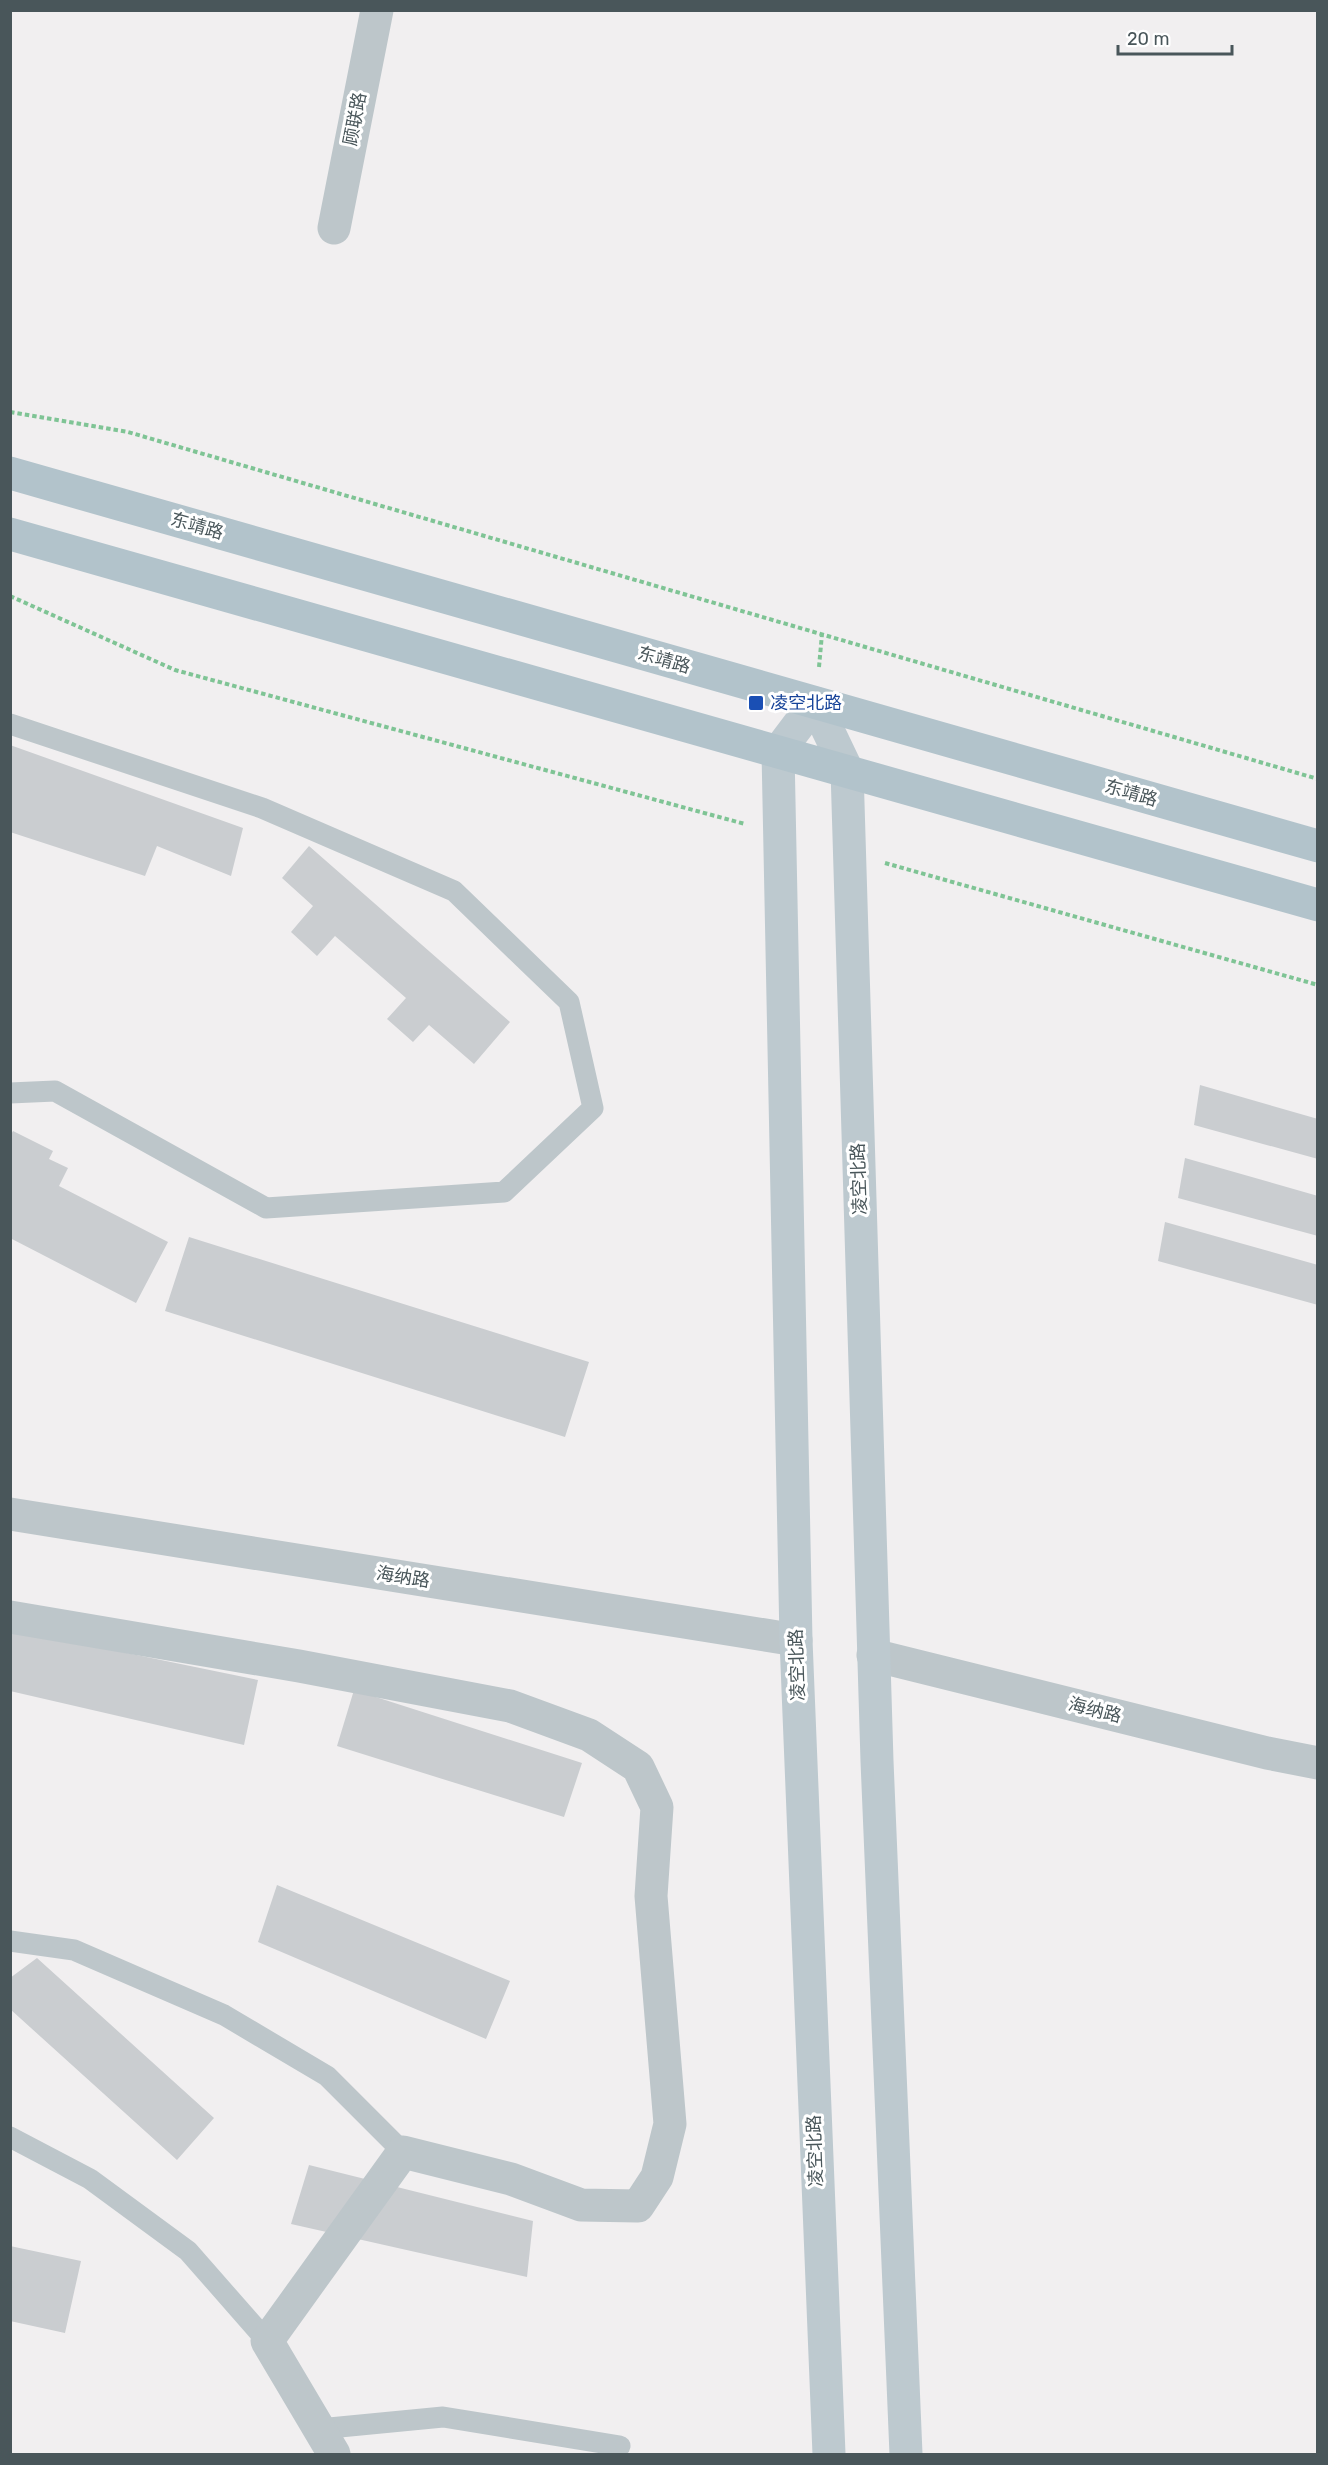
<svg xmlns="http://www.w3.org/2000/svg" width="1328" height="2465" font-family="Rubik,'Noto Sans SC',sans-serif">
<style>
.building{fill:#cacdd0}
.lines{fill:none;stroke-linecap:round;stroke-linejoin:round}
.path{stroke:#7fc495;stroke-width:4;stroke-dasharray:4.5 3;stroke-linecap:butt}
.service{stroke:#bdc6ca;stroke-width:21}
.minor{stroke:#bdc6ca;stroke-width:33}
.secondary{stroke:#bdc9cf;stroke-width:33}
.primary{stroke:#b2c3cb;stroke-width:33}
.transit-dot{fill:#1a4fb4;stroke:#fff;stroke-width:2}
.labels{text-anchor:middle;stroke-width:6;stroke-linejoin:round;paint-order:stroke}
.street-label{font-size:18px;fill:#49565a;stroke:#fff}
.transit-label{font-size:18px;fill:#164399;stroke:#fff;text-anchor:start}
</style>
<rect width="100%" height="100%" fill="#f1eff0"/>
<path class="building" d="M 10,745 L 243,828 L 231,876 L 157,846 L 145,876 L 10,832 Z
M 309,846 L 510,1022 L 474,1064 L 429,1025 L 413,1042 L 387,1019 L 406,998 L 335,936 L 317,956 L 291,932 L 313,906 L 282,878 Z
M 1200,1085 L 1318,1119 L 1318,1159 L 1194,1125 Z
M 13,1131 L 53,1151 L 49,1159 L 68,1168 L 59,1186 L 168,1242 L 136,1303 L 10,1238 L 10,1136 Z
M 1185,1158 L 1318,1196 L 1318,1236 L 1178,1198 Z
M 1165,1222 L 1318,1265 L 1318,1305 L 1158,1261 Z
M 189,1237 L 589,1362 L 565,1437 L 165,1311 Z
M 10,1629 L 258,1680 L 244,1745 L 10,1691 Z
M 354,1690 L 582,1763 L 564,1817 L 337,1746 Z
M 277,1885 L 510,1981 L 486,2039 L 258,1942 Z
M 37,1958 L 214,2118 L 177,2160 L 10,2009 L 10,1978 Z
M 309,2165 L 533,2221 L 527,2277 L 291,2224 Z
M 10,2246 L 81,2261 L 65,2333 L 10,2321 Z"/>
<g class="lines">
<path class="path" d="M 10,412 L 128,432 L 1318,779
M 10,596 L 175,670 L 745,824
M 819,667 L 822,634
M 885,863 L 1318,985"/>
<path class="service" d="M 10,724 L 262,808 L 454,891 L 569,1002 L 593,1108 L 504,1192 L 266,1208 L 55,1091 L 10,1093
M 10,1941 L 74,1950 L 224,2015 L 327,2076 L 403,2152
M 10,2137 L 90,2179 L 188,2251 L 267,2341
M 319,2429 L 443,2417 L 620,2446"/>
<path class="minor" d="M 334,228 L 377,10
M 10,1514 L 796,1640
M 10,1617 L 299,1666 L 510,1706 L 589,1735 L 638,1767 L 657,1807 L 651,1896 L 670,2124 L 657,2177 L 638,2206 L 581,2205 L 511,2179 L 403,2152 L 267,2341 L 334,2454
M 873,1655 L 1267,1753 L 1318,1763"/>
<path class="secondary" d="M 829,2454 L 796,1640 L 778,752 L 815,703 L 847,770 L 877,1761 L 906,2454"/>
<path class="primary" d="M 10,473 L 1318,846
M 10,534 L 1318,905"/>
</g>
<rect class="transit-dot" x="748" y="695" width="16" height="16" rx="3"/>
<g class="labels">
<g class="street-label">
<text transform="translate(355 119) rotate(-79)" y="6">顾联路</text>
<text transform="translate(197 526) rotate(16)" y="6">东靖路</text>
<text transform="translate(664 660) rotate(16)" y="6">东靖路</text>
<text transform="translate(1131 793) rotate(16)" y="6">东靖路</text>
<text transform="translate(859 1179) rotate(-92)" y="6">凌空北路</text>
<text transform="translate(403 1577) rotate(9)" y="6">海纳路</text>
<text transform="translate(797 1665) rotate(-92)" y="6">凌空北路</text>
<text transform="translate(1095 1710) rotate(14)" y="6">海纳路</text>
<text transform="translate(815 2151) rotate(-92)" y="6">凌空北路</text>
</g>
<g class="transit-label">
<text x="770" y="709">凌空北路</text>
</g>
</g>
<rect width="1328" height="2465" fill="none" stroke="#49565a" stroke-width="24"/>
<path d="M1118 45v9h114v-9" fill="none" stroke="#49565a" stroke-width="3"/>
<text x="1127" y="45" font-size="18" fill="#49565a" stroke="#ffffff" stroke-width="4.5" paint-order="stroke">20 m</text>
</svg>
